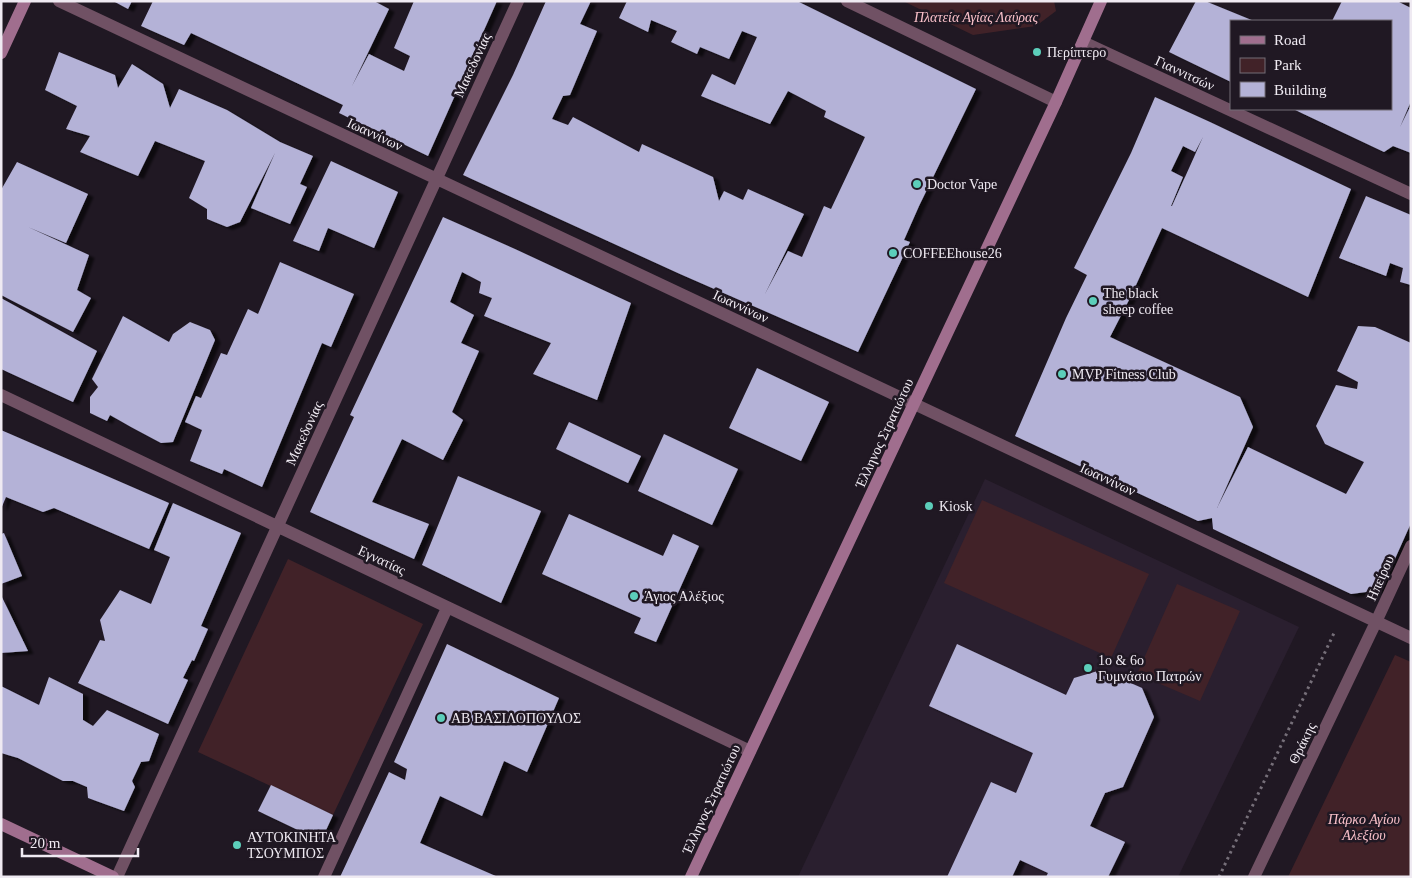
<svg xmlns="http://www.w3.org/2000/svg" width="1412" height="878" font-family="'Times New Roman',serif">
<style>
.built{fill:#2a1f2f}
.green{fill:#412228}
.building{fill:#b4b2d7;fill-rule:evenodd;filter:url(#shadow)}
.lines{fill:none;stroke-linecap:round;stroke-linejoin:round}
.path{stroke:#766f79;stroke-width:3;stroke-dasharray:2.5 4;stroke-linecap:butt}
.street{stroke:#705164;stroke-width:12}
.secondary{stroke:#a06e8e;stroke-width:12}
.poi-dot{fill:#5cceba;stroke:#201823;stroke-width:2}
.labels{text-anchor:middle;stroke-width:5;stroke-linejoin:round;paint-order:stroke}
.park-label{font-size:14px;font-style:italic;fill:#f9c0c9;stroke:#201823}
.poi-label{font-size:14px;fill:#efeaf2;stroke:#201823;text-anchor:start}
.street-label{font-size:14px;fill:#efeaf2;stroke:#201823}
</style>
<defs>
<filter id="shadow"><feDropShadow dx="5.5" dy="3" stdDeviation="1" flood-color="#0009"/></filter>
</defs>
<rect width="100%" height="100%" fill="#201823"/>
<path class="built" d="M 985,479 L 1299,627 L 1178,877 L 798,877 Z"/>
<path class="green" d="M 903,1 L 1054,1 L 1056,11 L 1036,26 L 973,35 Z
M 982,500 L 1149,574 L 1111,658 L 944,583 Z
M 288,559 L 423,624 L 333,815 L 198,752 Z
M 1177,584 L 1240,611 L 1200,701 L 1137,674 Z
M 1395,655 L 1411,662 L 1411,877 L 1288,877 Z"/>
<path class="building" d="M 113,1 L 132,1 L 128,9 Z
M 153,1 L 374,1 L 389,9 L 352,86 L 369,54 L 404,71 L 410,56 L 394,48 L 414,1 L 497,1 L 428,156 L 339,113 L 343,105 L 191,33 L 184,45 L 141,26 Z
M 546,1 L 591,1 L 580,24 L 597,31 L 570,95 L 563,96 L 552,119 L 568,125 L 573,117 L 639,152 L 642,144 L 713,177 L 719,201 L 724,191 L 743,200 L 748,189 L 804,214 L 765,294 L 788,251 L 802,257 L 824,206 L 831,209 L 865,137 L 824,117 L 826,111 L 788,91 L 770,124 L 701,96 L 712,74 L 735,85 L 757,37 L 742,31 L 729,59 L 700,47 L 697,54 L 671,42 L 677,31 L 651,20 L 648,32 L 619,18 L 627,1 L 797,1 L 976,89 L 919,206 L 904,240 L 910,242 L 858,352 L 680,274 L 463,175 L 513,75 Z
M 1196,1 L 1205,1 L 1254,21 L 1231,21 L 1231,82 L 1169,52 Z
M 1342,1 L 1397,1 L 1411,8 L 1411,101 L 1400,127 L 1411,105 L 1411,153 L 1393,146 L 1384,152 L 1293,109 L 1391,109 L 1391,21 L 1332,21 Z
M 59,52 L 115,75 L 118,88 L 132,64 L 163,84 L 170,108 L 179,89 L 227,110 L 280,142 L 313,156 L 300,184 L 307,187 L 290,224 L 251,208 L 275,153 L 240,222 L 227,227 L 207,219 L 207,209 L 189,198 L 205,161 L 155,141 L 138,176 L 80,152 L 90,136 L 66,129 L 77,106 L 45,90 Z
M 1155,97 L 1210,122 L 1351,189 L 1308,297 L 1162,228 L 1131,296 L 1110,337 L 1240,397 L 1253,427 L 1217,508 L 1248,447 L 1346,494 L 1364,462 L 1325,444 L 1316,426 L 1336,385 L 1357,389 L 1358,382 L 1337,371 L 1358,326 L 1375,327 L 1411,343 L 1411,523 L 1381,590 L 1351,594 L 1213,529 L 1212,518 L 1198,521 L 1015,436 L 1066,318 L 1087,275 L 1074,268 L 1131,153 ZM 1203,137 L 1172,206 L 1171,206 L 1183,177 L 1171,171 L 1183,146 L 1195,152 Z
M 331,161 L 398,192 L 374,248 L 328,228 L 319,251 L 293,241 Z
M 17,162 L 88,194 L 66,243 L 28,227 L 89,255 L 77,290 L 91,298 L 73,332 L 1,295 L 1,190 Z
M 1366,196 L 1411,215 L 1411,285 L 1400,282 L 1403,268 L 1390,263 L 1386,276 L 1339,258 Z
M 443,217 L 515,249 L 631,303 L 597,400 L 533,374 L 551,343 L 484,316 L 492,298 L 479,293 L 481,282 L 462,272 L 450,302 L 474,315 L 461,343 L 479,351 L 452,412 L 463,420 L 443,460 L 402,439 L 372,502 L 429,524 L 414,559 L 310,512 L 354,417 L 350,415 Z
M 280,262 L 354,294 L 331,347 L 322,343 L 262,487 L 224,469 L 222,474 L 190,461 L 202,430 L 185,422 L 196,396 L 201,398 L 221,353 L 227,355 L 248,309 L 258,314 Z
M 1,298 L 97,351 L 73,402 L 1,369 Z
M 123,316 L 169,342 L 173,334 L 190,322 L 210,330 L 215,340 L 173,442 L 161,443 L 131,427 L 110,415 L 107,421 L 90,413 L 90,397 L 98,387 L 92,379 Z
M 757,368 L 829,402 L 801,461 L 729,428 Z
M 569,422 L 641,456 L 628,483 L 556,449 Z
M 1,430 L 169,503 L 149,549 L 54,508 L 43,512 L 6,497 L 1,509 Z
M 664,434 L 738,469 L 712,525 L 638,491 Z
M 458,476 L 541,511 L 501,603 L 422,565 Z
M 173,503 L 241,533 L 201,626 L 208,629 L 194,661 L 192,660 L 183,678 L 188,680 L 168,724 L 78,683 L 100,640 L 105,641 L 100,620 L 120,590 L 151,604 L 170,557 L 154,550 Z
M 569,514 L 663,556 L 673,534 L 699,546 L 656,642 L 634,633 L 641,618 L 542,574 Z
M 4,533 L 22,576 L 1,584 L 1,534 Z
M 1,595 L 28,651 L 1,653 Z
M 447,644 L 559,698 L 527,772 L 504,761 L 482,816 L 440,796 L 420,843 L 498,877 L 340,877 L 389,772 L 405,780 L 407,769 L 394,762 Z
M 957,644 L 1066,695 L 1074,678 L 1101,670 L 1142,688 L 1154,717 L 1123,787 L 1105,793 L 1090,826 L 1125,842 L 1108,877 L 1046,877 L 1048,873 L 1020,860 L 1012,877 L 947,877 L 991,782 L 1016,793 L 1033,753 L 929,706 Z
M 49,677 L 83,694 L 83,720 L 93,726 L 107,710 L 159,734 L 149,761 L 141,762 L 132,781 L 135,787 L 124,811 L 88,798 L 87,787 L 73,781 L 63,781 L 18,758 L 1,753 L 1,686 L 39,705 Z
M 271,785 L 333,815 L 321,841 L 258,811 Z"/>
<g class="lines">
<path class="path" d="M 1219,877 L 1335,631"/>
<path class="street" d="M 59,1 L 1411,638
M 847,1 L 1056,102
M 1083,42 L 1411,194
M 1,395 L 750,751
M 117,877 L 518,1
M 324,877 L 447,608
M 1254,877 L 1376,622 L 1411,546"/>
<path class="secondary" d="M 1,53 L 25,1
M 1,824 L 113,877
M 691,877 L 1056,102 L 1101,1"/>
</g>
<g class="poi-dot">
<circle cx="1037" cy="52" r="5"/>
<circle cx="917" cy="184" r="5"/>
<circle cx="893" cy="253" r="5"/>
<circle cx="1093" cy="301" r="5"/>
<circle cx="1062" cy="374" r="5"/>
<circle cx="929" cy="506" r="5"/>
<circle cx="634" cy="596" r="5"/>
<circle cx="1088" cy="668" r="5"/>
<circle cx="441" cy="718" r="5"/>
<circle cx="237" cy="845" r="5"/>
</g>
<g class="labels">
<g class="park-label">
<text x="976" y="22">Πλατεία Αγίας Λαύρας</text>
<text x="1364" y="824">Πάρκο Αγίου<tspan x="1364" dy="16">Αλεξίου</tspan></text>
</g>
<g class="poi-label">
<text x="1047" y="57">Περίπτερο</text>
<text x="927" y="189">Doctor Vape</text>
<text x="903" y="258">COFFEEhouse26</text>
<text x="1103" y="298">The black<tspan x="1103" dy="16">sheep coffee</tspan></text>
<text x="1072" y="379">MVP Fitness Club</text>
<text x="939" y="511">Kiosk</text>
<text x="644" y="601">Άγιος Αλέξιος</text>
<text x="1098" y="665">1ο &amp; 6ο<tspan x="1098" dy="16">Γυμνάσιο Πατρών</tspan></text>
<text x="451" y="723">ΑΒ ΒΑΣΙΛΟΠΟΥΛΟΣ</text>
<text x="247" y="842">ΑΥΤΟΚΙΝΗΤΑ<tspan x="247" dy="16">ΤΣΟΥΜΠΟΣ</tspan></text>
</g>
<g class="street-label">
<text transform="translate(472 65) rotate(-65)" y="5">Μακεδονίας</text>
<text transform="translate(1185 73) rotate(25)" y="5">Γιαννιτσών</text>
<text transform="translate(375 134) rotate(25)" y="5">Ιωαννίνων</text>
<text transform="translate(741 306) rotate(25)" y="5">Ιωαννίνων</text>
<text transform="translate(304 433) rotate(-65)" y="5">Μακεδονίας</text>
<text transform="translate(884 433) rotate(-65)" y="5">Έλληνος Στρατιώτου</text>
<text transform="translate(1108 479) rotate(25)" y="5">Ιωαννίνων</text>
<text transform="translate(382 560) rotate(25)" y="5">Εγνατίας</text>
<text transform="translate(1380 578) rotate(-66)" y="5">Ηπείρου</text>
<text transform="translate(1302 743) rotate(-64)" y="5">Θράκης</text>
<text transform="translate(711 799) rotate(-65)" y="5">Έλληνος Στρατιώτου</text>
</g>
</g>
<rect width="1412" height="878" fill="none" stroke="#efeaf2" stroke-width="5"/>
<rect x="1230" y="20" width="162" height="90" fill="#201823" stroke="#736c76"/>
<rect x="1240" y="36" width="25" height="8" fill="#a06e8e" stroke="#736c76"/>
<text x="1274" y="45" font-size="15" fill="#efeaf2">Road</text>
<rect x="1240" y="58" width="25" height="15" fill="#412228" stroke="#736c76"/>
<text x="1274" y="70" font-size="15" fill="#efeaf2">Park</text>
<rect x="1240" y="82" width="25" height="15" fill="#b4b2d7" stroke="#736c76"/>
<text x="1274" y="95" font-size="15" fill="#efeaf2">Building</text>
<path d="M22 848v8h116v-8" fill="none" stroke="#efeaf2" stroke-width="2.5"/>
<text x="30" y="848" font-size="15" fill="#efeaf2" stroke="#201823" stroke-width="4" paint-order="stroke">20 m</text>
</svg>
